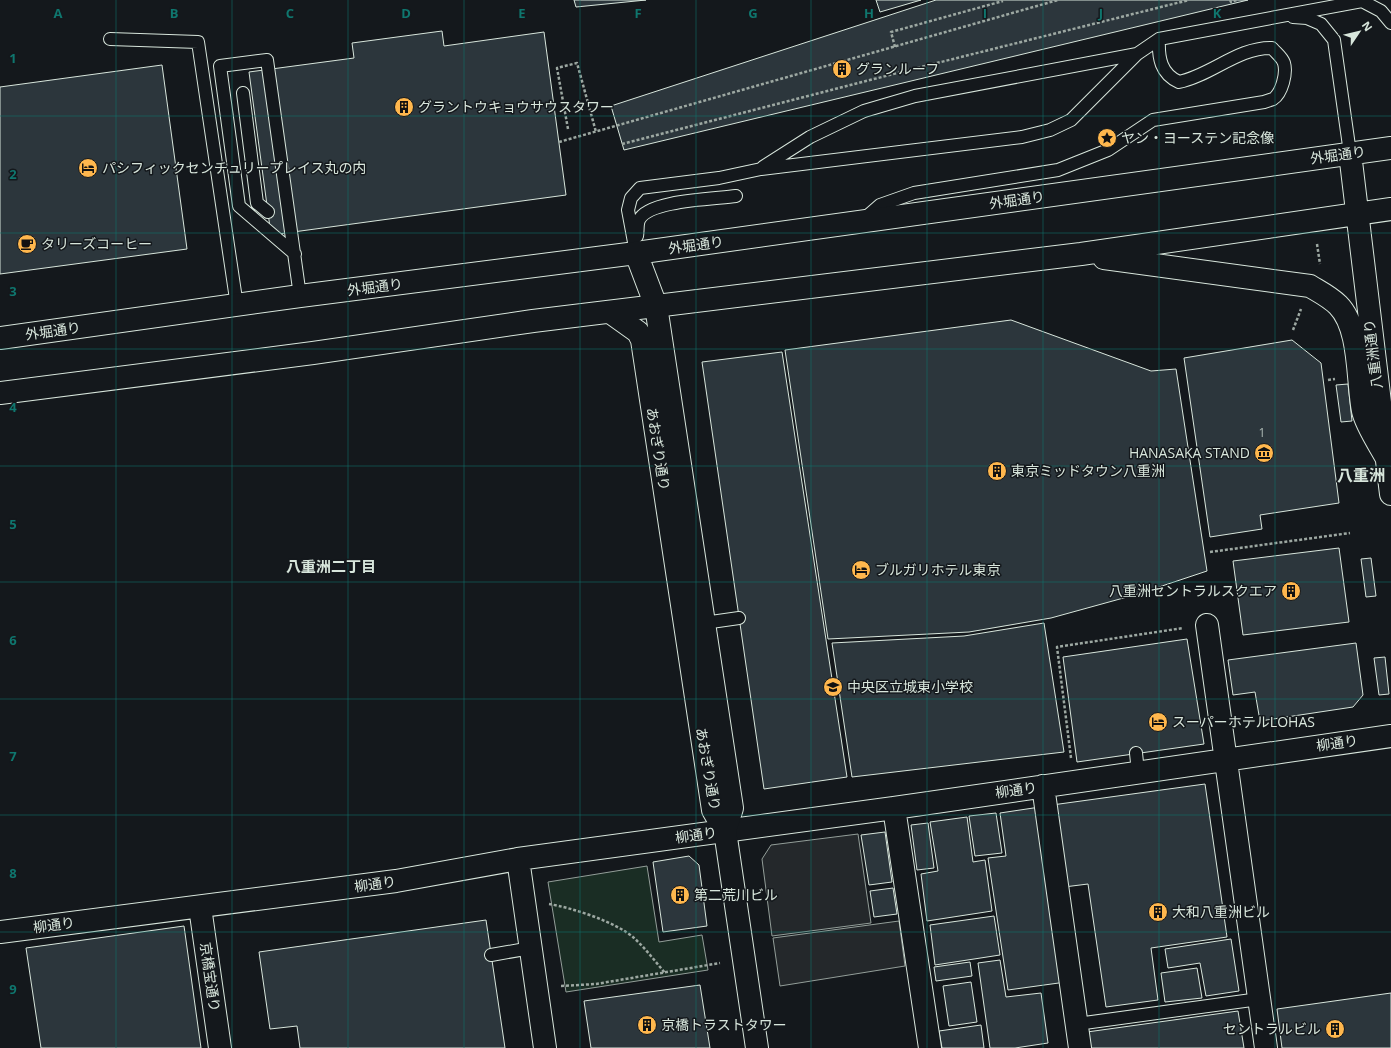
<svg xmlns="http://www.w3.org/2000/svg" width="1391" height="1048" font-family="'Open Sans','Noto Sans JP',sans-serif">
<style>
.green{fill:#1a2d24;stroke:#939e99}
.parking{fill:#24282b;stroke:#939e99}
.building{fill:#2c363c;stroke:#d8e6dc}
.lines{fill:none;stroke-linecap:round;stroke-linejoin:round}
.lane-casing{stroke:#d8e6dc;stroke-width:14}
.street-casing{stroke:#d8e6dc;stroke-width:24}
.secondary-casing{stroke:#d8e6dc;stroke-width:24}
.path{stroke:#9da8a2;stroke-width:2.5;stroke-dasharray:3 2;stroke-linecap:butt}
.lane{stroke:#14181c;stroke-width:12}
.street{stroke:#14181c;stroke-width:22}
.secondary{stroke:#14181c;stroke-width:22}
.grid{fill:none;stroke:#0f766e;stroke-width:1;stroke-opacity:0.55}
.labels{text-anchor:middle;stroke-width:3;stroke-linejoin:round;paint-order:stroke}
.number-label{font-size:12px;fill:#adbab4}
.poi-label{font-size:14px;fill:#d8e6dc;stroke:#14181c;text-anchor:start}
.street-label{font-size:14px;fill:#d8e6dc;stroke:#14181c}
.neighbourhood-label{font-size:15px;font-weight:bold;fill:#d8e6dc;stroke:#14181c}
.quarter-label{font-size:16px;font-weight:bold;fill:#d8e6dc;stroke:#14181c}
.grid-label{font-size:13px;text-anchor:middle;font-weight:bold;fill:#0f766e;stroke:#14181c;stroke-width:3;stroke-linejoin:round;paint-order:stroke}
</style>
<rect width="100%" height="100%" fill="#14181c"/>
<path class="green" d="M 647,866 L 659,942 L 702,935 L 708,970 L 566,992 L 548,882 Z"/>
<path class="parking" d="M 858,834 L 871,923 L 772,936 L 762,859 L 771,845 Z
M 899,921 L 905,966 L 780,986 L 773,938 Z"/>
<path class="building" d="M 574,0 L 646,0 L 576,7 Z
M 876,0 L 921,0 L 880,12 Z
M 936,0 L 1248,0 L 624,150 L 611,106 Z
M 442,31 L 444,46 L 544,32 L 566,195 L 271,235 L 249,72 L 354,58 L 352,43 Z
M 162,65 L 187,249 L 0,274 L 0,87 Z
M 1011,320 L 1151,371 L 1176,369 L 1207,571 L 1138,594 L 1051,618 L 969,632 L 828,639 L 785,350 Z
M 1292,340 L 1321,363 L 1339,503 L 1260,515 L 1262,529 L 1210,537 L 1184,358 Z
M 782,352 L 847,777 L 764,789 L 702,362 Z
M 1348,384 L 1352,421 L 1341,422 L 1336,385 Z
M 1339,548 L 1349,622 L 1243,635 L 1233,561 Z
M 1371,558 L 1376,596 L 1366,597 L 1361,559 Z
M 1044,623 L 1064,752 L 852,777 L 832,643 L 964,636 Z
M 1187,639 L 1204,744 L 1077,762 L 1063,657 Z
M 1356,643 L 1363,695 L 1353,707 L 1260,721 L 1255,692 L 1233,695 L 1228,660 Z
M 1385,657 L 1389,694 L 1379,695 L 1374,658 Z
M 1205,784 L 1227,937 L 1151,948 L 1158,1000 L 1106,1007 L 1088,884 L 1064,887 L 1052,805 Z
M 1040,807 L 1066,982 L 1008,990 L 988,858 L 1006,856 L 1000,813 Z
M 996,813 L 1002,853 L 975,856 L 969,816 Z
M 967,817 L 973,862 L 985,860 L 992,911 L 927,921 L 921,874 L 938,871 L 930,822 Z
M 928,823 L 934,868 L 917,870 L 911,825 Z
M 885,832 L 892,882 L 869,885 L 861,835 Z
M 689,856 L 699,865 L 707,926 L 663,932 L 653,862 Z
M 893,888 L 897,914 L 874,917 L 870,891 Z
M 994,916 L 1000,955 L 935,965 L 930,925 Z
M 486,920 L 505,1048 L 300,1048 L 297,1026 L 270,1029 L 259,952 Z
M 184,926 L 201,1048 L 41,1048 L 26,948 Z
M 1231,939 L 1239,991 L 1206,996 L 1200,963 L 1168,968 L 1165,949 Z
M 1000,960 L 1006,997 L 1041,993 L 1048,1043 L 1015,1048 L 990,1048 L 978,963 Z
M 970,962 L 972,976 L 936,981 L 934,967 Z
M 1197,968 L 1202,998 L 1165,1002 L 1161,973 Z
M 971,982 L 977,1022 L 949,1026 L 943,986 Z
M 700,985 L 710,1048 L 591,1048 L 584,1001 Z
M 1391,993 L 1391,1048 L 1282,1048 L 1277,1009 Z
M 1238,1011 L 1244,1048 L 1090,1048 L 1087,1032 Z
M 981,1025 L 984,1048 L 942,1048 L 939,1031 Z"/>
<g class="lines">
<defs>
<path id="lane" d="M 1293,17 L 1307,18 L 1321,24 L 1334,40 L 1350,153
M 110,39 L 198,42 L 237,306
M 243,93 L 257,203 L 268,212
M 763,167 L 810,137 L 864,111 L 915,96 L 1137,54
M 864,219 L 880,205 L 914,193 L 1058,170 L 1108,150 L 1153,120 L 1264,102 C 1267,101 1270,100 1273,99 C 1282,93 1287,73 1284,63 C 1282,57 1276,53 1272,48 C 1238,47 1212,75 1179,82 C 1161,74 1158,58 1159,39
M 637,236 C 638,232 637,224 639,220 C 648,200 715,199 736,196
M 636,253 L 628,210 L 631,198 L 640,188 L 719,178 L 761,169 L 1022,137 L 1050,130 L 1071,120 L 1137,54 L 1159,39 L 1362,1 L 1381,11 L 1391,23
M 295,254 L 239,206 L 220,66 L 267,60 L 300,296
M 704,623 L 739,618
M 1136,753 L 1138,772
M 491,955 L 531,948
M 1077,1024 L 1259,999"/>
<path id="street" d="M 1207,625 L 1266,1048
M 1043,786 L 1080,1048
M 894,808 L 930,1048
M 518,859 L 545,1048
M 200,907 L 220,1048
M 0,932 L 396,881 L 518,859 L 894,808 L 1391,736"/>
<path id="secondary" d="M 1350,153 L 1391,494
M 636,253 L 656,306 L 732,808 L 725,831
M 1104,258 L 1310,286 C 1320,292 1330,297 1338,305 C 1361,328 1357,380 1363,411 C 1366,425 1379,444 1386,457
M 610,312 L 638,332 L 642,340 L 713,810 L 725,831 L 757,1048
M 0,338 L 300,296 L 636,253 L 1391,148
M 0,393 L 313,353 L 533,321 L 1081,254 L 1391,209"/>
</defs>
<use href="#lane" class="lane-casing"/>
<use href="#street" class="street-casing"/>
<use href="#secondary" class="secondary-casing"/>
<path class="path" d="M 1230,0 L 1231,2 L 1237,0
M 895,47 L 891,32 L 1003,1
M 568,129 L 557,68 L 577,63 L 596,132
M 559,142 L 1058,0
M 622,144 L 909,70 L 1189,0
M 1317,244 L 1320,264
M 1293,330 L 1301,309
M 1328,380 L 1335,379
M 1210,552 L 1350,533
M 1071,758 L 1057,647 L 1183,628
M 549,904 C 573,908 616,922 634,938 C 645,948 655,961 665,973
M 561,986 L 596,984 L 720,963"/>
<use href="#lane" class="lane"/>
<use href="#street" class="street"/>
<use href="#secondary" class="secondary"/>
</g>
<path class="grid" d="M 116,0 L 116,1048M 232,0 L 232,1048M 348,0 L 348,1048M 464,0 L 464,1048M 580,0 L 580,1048M 696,0 L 696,1048M 811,0 L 811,1048M 927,0 L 927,1048M 1043,0 L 1043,1048M 1159,0 L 1159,1048M 1275,0 L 1275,1048M 0,116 L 1391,116M 0,233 L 1391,233M 0,349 L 1391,349M 0,466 L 1391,466M 0,582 L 1391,582M 0,699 L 1391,699M 0,815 L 1391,815M 0,932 L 1391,932"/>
<defs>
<symbol id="building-disc" viewBox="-11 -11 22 22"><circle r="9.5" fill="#ffb74d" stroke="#14181c"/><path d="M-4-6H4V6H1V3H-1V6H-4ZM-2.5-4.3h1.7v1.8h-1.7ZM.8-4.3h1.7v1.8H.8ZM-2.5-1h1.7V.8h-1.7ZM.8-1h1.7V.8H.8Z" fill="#111"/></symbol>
<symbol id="sight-disc" viewBox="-11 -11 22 22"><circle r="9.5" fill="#ffb74d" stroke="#14181c"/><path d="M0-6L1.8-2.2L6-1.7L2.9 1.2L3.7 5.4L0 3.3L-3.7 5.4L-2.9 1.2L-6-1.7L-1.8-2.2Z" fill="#111"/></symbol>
<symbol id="hotel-disc" viewBox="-11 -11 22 22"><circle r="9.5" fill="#ffb74d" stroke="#14181c"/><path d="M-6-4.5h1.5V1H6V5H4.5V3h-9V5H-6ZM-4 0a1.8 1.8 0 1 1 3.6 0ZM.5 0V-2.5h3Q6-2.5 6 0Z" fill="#111"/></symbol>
<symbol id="cafe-disc" viewBox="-11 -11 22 22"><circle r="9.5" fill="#ffb74d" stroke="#14181c"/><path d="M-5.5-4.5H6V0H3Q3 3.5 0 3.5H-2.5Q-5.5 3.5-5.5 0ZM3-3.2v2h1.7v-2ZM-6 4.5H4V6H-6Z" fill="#111"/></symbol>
<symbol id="museum-disc" viewBox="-11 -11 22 22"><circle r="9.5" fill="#ffb74d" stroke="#14181c"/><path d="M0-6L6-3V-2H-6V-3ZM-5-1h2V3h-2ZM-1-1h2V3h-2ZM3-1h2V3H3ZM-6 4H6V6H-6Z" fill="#111"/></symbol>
<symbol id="school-disc" viewBox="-11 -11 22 22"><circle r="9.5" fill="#ffb74d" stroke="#14181c"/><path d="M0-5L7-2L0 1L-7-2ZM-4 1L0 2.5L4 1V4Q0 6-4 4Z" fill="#111"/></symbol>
</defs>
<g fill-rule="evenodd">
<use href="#building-disc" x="831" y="58" width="22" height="22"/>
<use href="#building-disc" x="393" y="96" width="22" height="22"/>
<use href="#sight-disc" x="1096" y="127" width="22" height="22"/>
<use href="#hotel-disc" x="77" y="157" width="22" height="22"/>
<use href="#cafe-disc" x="16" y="233" width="22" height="22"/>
<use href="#museum-disc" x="1253" y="442" width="22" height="22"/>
<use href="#building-disc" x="986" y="460" width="22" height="22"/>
<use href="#hotel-disc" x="850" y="559" width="22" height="22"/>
<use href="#building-disc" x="1280" y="580" width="22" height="22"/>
<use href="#school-disc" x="822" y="676" width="22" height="22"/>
<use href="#hotel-disc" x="1147" y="711" width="22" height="22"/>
<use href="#building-disc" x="669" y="884" width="22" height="22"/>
<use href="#building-disc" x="1147" y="901" width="22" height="22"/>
<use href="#building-disc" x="636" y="1014" width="22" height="22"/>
<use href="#building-disc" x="1324" y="1018" width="22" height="22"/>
</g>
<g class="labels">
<g class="number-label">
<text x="1262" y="437">1</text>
</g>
<g class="poi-label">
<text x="856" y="74">グランルーフ</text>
<text x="418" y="112">グラントウキョウサウスタワー</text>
<text x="1121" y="143">ヤン・ヨーステン記念像</text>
<text x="102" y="173">パシフィックセンチュリープレイス丸の内</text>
<text x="41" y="249">タリーズコーヒー</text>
<text x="1250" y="458" text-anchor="end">HANASAKA STAND</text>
<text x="1011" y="476">東京ミッドタウン八重洲</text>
<text x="875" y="575">ブルガリホテル東京</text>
<text x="1277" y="596" text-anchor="end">八重洲セントラルスクエア</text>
<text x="847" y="692">中央区立城東小学校</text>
<text x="1172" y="727">スーパーホテルLOHAS</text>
<text x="694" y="900">第二荒川ビル</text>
<text x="1172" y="917">大和八重洲ビル</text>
<text x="661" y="1030">京橋トラストタワー</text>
<text x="1321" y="1034" text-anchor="end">セントラルビル</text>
</g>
<g class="street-label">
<text transform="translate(1338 155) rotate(-8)" y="5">外堀通り</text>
<text transform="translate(1017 200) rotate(-8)" y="5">外堀通り</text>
<text transform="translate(696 245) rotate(-8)" y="5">外堀通り</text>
<text transform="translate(375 287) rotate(-7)" y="5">外堀通り</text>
<text transform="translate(53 331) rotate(-8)" y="5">外堀通り</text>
<text transform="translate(1373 354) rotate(-97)" y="5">八重洲通り</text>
<text transform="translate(658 449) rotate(81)" y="5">あおぎり通り</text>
<text transform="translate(1337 743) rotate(-8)" y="5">柳通り</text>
<text transform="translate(708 769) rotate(80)" y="5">あおぎり通り</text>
<text transform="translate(1016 790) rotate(-8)" y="5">柳通り</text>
<text transform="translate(696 835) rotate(-8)" y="5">柳通り</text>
<text transform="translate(375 884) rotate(-8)" y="5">柳通り</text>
<text transform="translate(54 925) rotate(-7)" y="5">柳通り</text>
<text transform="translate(210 977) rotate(82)" y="5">京橋宝通り</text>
</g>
<g class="neighbourhood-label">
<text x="331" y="572">八重洲二丁目</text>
</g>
<g class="quarter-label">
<text x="1361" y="481">八重洲</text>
</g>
</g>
<g class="grid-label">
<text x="58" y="18">A</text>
<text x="174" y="18">B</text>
<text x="290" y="18">C</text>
<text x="406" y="18">D</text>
<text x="522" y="18">E</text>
<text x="638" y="18">F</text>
<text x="753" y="18">G</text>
<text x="869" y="18">H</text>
<text x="985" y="18">I</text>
<text x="1101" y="18">J</text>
<text x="1217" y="18">K</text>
<text x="13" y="63">1</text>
<text x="13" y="179">2</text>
<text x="13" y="296">3</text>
<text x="13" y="412">4</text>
<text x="13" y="529">5</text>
<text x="13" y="645">6</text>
<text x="13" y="761">7</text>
<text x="13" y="878">8</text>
<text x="13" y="994">9</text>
</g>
<g transform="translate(1359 32) rotate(55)" stroke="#14181c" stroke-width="3" paint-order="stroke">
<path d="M0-3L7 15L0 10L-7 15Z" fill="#d8e6dc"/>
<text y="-6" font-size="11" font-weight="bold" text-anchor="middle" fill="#d8e6dc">N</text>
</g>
</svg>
